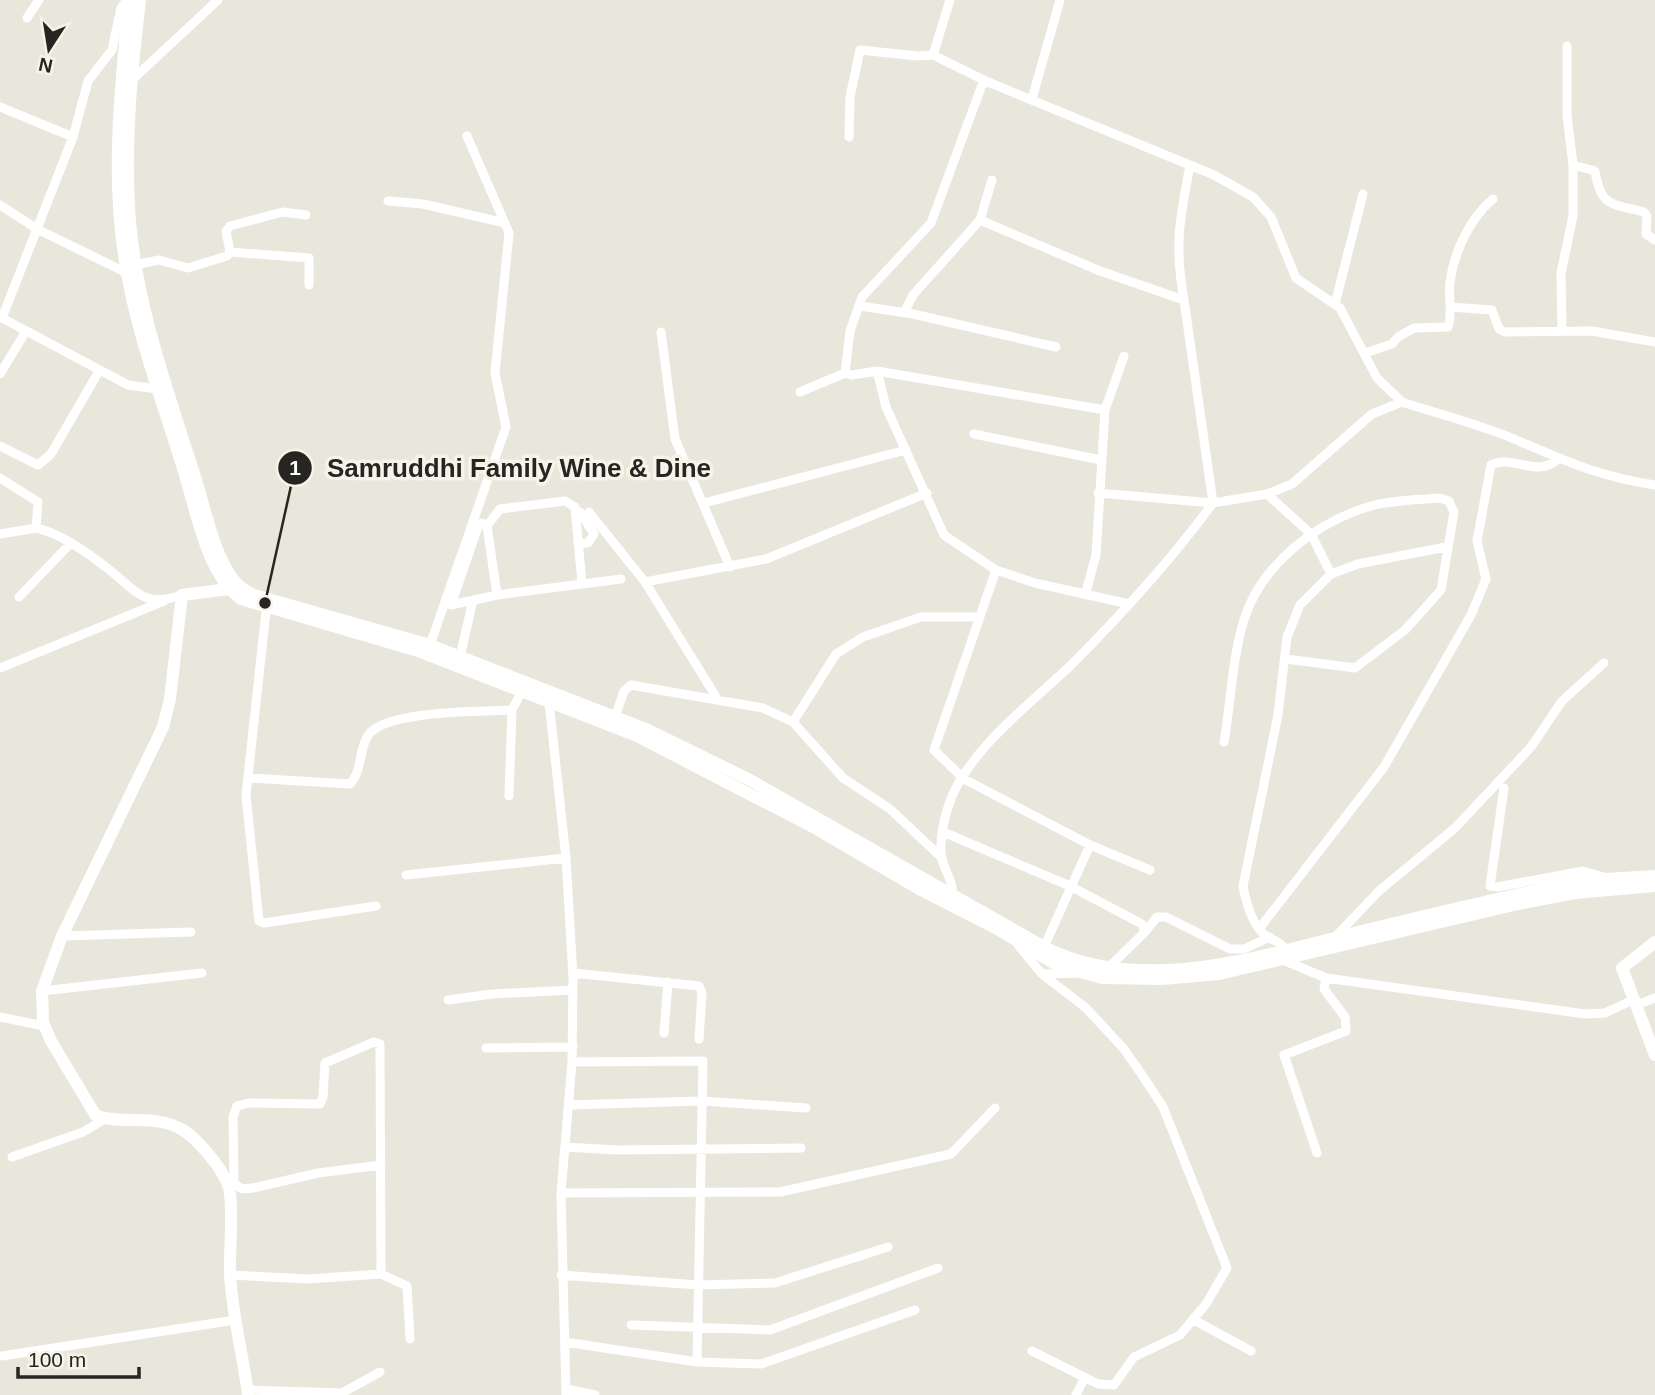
<svg xmlns="http://www.w3.org/2000/svg" width="1655" height="1395" font-family="Arial,sans-serif">
<style>
.lines{fill:none;stroke-linecap:round;stroke-linejoin:round}
.street{stroke:#fff;stroke-width:9}
.secondary{stroke:#fff;stroke-width:12}
.leader{fill:none;stroke:#262521;stroke-width:2.5}
.callout-dot{fill:#262521;stroke:#f6f4e9;stroke-width:2.5}
.mark-label{font-size:21px;text-anchor:middle;font-weight:bold;fill:#fff}
.callout-label{font-size:26px;text-anchor:middle;font-weight:bold;fill:#262521;stroke:#f6f4e9;stroke-width:7;stroke-linejoin:round;paint-order:stroke}
</style>
<rect width="100%" height="100%" fill="#e9e6dc"/>
<g class="lines">
<path class="street" d="M 27,18 L 39,0
M 1567,46 L 1567,115 L 1573,165 L 1595,171 C 1601,208 1611,203 1644,212 L 1647,216 L 1646,234 L 1655,240
M 933,55 L 988,82
M 132,80 L 218,0
M 1032,99 L 1060,0
M 0,107 L 73,137
M 849,137 L 850,97 L 860,50 L 918,56 L 933,55 L 950,0
M 388,201 L 423,204 L 505,223
M 0,205 L 37,229 L 127,273
M 980,220 L 1100,271 L 1184,300 L 1213,503 L 1098,493
M 230,252 L 309,258 L 309,285
M 135,265 L 159,260 L 188,268 L 227,256 L 230,252 L 226,231 L 230,226 L 283,212 L 306,215
M 1184,300 C 1174,245 1180,218 1190,165
M 1335,304 L 1363,194
M 860,306 L 913,314 L 1056,347
M 1450,307 L 1492,310 L 1499,329 L 1505,332 L 1592,331 L 1655,342
M 904,313 L 913,295 L 980,220 L 992,180
M 0,317 L 128,385 L 157,389
M 2,318 L 73,137 L 88,81 L 112,50 L 121,8 L 127,0
M 1562,331 L 1561,273 L 1573,216 L 1573,165
M 661,332 L 675,439 L 730,567
M 1365,353 L 1392,344 L 1398,337 L 1414,328 L 1448,327 C 1453,313 1448,297 1450,282 C 1454,252 1470,218 1493,199
M 877,371 L 886,407 L 944,535 L 996,570 L 1035,583 L 1129,604
M 845,373 L 850,331 L 862,297 L 931,223 L 982,85 L 988,82 L 1214,175 L 1253,197 L 1271,217 L 1296,278 L 1340,308 L 1377,378 L 1402,402
M 0,374 L 26,331
M 800,392 L 845,373 L 852,375 L 877,371 L 1105,410
M 974,434 L 1101,460
M 0,446 L 38,465 L 51,454 L 99,371
M 0,478 L 38,502 L 36,528 C 60,533 88,553 107,568 C 135,589 142,609 182,595
M 1267,494 L 1311,534 L 1331,574 L 1300,605 L 1287,637 L 1278,715 L 1243,886 C 1246,902 1252,928 1268,937 C 1276,942 1280,941 1286,950
M 704,503 L 906,450
M 589,512 L 645,582 L 718,700
M 482,523 L 478,527 L 451,605 L 497,595 L 621,579
M 0,534 L 36,528
M 578,544 L 588,543 L 594,534 L 580,512
M 996,570 L 934,750 L 964,779 L 1090,845 L 1150,870
M 1331,574 L 1358,564 L 1446,547
M 645,582 L 766,559 L 927,493
M 1086,592 L 1096,555 L 1105,410 L 1124,356
M 497,595 L 487,526 L 500,509 L 565,501 L 575,507 L 582,583
M 19,597 L 70,544
M 267,602 L 246,795 L 259,921 L 264,923 L 376,906
M 430,645 L 506,427 L 495,373 L 509,233 L 467,136
M 460,657 L 473,600
M 0,668 L 164,601
M 549,702 L 566,858 L 573,977 L 572,1062 L 561,1193 L 566,1395
M 615,717 L 624,691 L 631,685 L 763,708 L 793,722 L 843,778 L 890,809 L 941,857
M 793,722 L 836,654 L 863,637 L 921,617 L 978,617
M 1224,742 C 1231,703 1232,658 1244,620 C 1261,565 1316,522 1371,506 C 1392,500 1418,500 1440,498 L 1449,501 L 1454,512 L 1441,590 L 1405,630 L 1355,668 L 1286,659
M 248,778 L 350,784 C 363,770 358,749 369,734 C 388,710 481,712 512,710 L 522,691
M 1504,788 L 1490,886 L 1497,887 L 1583,871 L 1607,878
M 509,796 L 512,710
M 943,832 L 1070,886 L 1142,924 L 1145,932 L 1108,968
M 406,875 L 566,858
M 951,899 C 956,885 945,872 942,859 C 938,841 945,813 952,796 C 976,743 1032,703 1073,663 C 1123,613 1171,560 1213,503 L 1267,494 L 1292,484 L 1372,414 L 1402,402 C 1441,415 1484,425 1521,442 C 1570,463 1601,477 1655,485
M 1259,929 L 1384,767 L 1471,615 L 1486,579 L 1477,541 L 1491,465 C 1512,454 1536,478 1557,460
M 1145,932 L 1157,917 L 1166,917 L 1230,949 L 1244,949 L 1270,937
M 62,936 L 191,932
M 1334,938 L 1379,891 L 1455,828 L 1531,747 L 1562,701 L 1604,663
M 1018,945 L 1042,974 L 1086,1008 L 1124,1049 L 1142,1075 L 1163,1107 L 1227,1268 L 1206,1304 L 1180,1335 L 1134,1357 L 1114,1385 L 1098,1384 L 1032,1351
M 1044,947 L 1090,845
M 1283,960 L 1326,978 L 1585,1014 L 1605,1013 L 1635,999
M 573,973 L 699,986 L 702,993 L 699,1039
M 1042,974 L 1081,973
M 42,991 L 202,973
M 448,1000 L 492,994 L 573,990
M 1637,1005 L 1655,998
M 0,1017 L 44,1026
M 664,1033 L 668,982
M 486,1048 L 573,1047
M 572,1062 L 703,1061 L 697,1362
M 569,1105 L 702,1101 L 806,1108
M 565,1147 L 616,1150 L 801,1148
M 1317,1153 L 1284,1055 L 1346,1031 L 1345,1017 L 1324,989 L 1326,978
M 12,1157 L 83,1132 L 105,1119
M 234,1183 L 242,1189 L 253,1188 L 318,1173 L 381,1165
M 229,1188 L 234,1183 L 233,1117 L 237,1106 L 248,1103 L 320,1104 L 323,1097 L 325,1063 L 374,1042 L 380,1044 L 381,1274 L 308,1279 L 230,1275
M 561,1193 L 780,1192 L 951,1154 L 995,1108
M 381,1274 L 407,1286 L 410,1339
M 561,1275 L 698,1285 L 775,1283 L 888,1247
M 1194,1320 L 1251,1351
M 631,1325 L 770,1330 L 938,1268
M 565,1342 L 697,1362 L 761,1364 L 915,1310
M 2,1356 L 235,1320
M 567,1389 L 595,1395
M 247,1390 L 342,1393 L 380,1372
M 1076,1395 L 1085,1377"/>
<path class="secondary" d="M 129,0 C 121,84 111,171 124,255 C 135,331 163,402 185,475 C 197,514 207,574 241,599 L 418,651 L 637,736 L 815,828 L 921,890 L 1001,931 L 1057,965 L 1102,978 L 1162,979 L 1219,974 L 1518,904 L 1575,893 L 1655,886
M 140,0 C 132,68 125,138 129,207 C 134,301 168,391 196,480 C 206,511 213,552 233,579 C 238,587 246,591 254,595 L 430,645 L 646,729 L 750,780 L 1044,947 C 1144,997 1264,955 1366,930 C 1428,915 1490,900 1552,887 L 1590,880 L 1655,876
M 233,585 L 229,589 L 182,595 L 170,699 L 163,727 L 62,936 L 42,991 L 43,1022 L 51,1041 L 96,1116 C 123,1125 152,1114 179,1128 C 196,1136 224,1170 229,1188 C 234,1208 229,1251 230,1274 C 232,1315 243,1354 248,1395
M 1655,942 L 1622,968 L 1655,1055"/>
</g>
<path class="leader" d="M265 603L295 468"/>
<g class="callout-dot">
<circle cx="265" cy="603" r="7"/>
<circle cx="295" cy="468" r="18"/>
</g>
<g class="mark-label">
<text x="295" y="475">1</text>
</g>
<g class="callout-label">
<text x="519" y="477">Samruddhi Family Wine &amp; Dine</text>
</g>
<g transform="translate(49 49) rotate(192)" stroke="#f6f4e9" stroke-width="5" paint-order="stroke">
<path d="M0-5L12 26L0 18L-12 26Z" fill="#262521"/>
<text y="-10" font-size="19" font-weight="bold" text-anchor="middle" fill="#262521">N</text>
</g>
<path d="M18 1367v10h121v-10" fill="none" stroke="#262521" stroke-width="3.5"/>
<text x="28" y="1367" font-size="21" fill="#262521" stroke="#f6f4e9" stroke-width="5" paint-order="stroke">100 m</text>
</svg>
